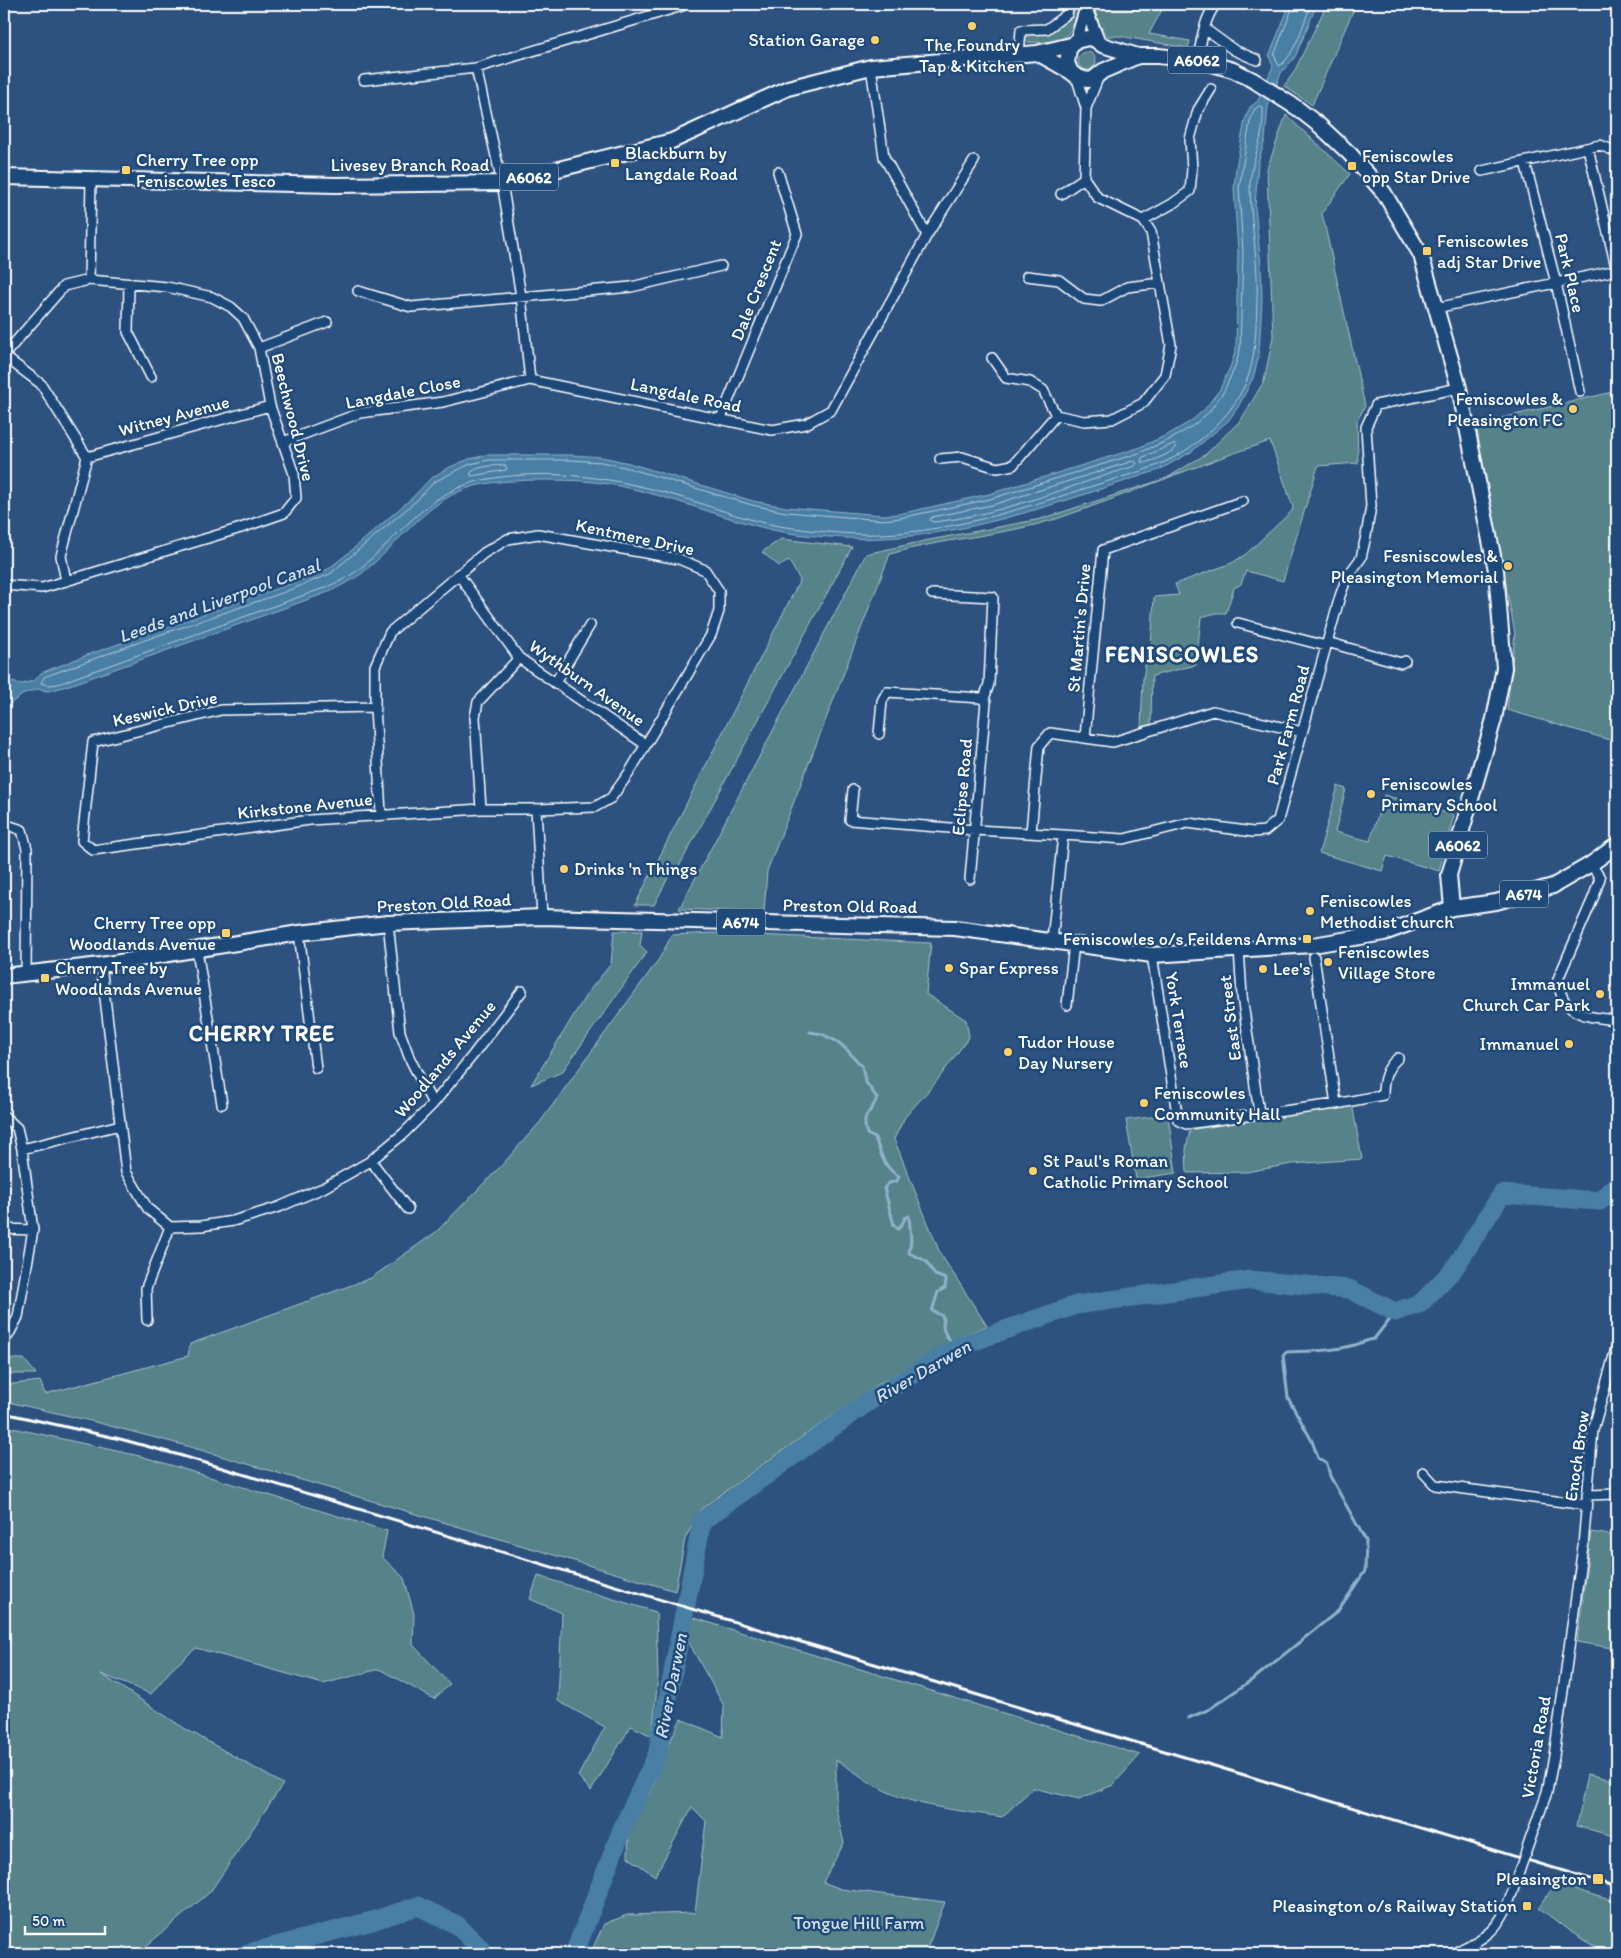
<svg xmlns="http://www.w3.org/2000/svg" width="1621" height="1958" font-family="Itim,sans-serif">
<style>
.green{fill:#57828a;stroke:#abc0c4}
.water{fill:#487ea5;stroke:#91b2c9}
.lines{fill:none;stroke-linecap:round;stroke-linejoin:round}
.shore{stroke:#b6cbdb;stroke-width:1}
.stream{stroke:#91b2c9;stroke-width:3}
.river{stroke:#487ea5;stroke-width:19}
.minor-casing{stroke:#fff;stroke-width:12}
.tertiary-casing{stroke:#fff;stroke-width:15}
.primary-casing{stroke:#fff;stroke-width:18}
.minor{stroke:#1f4a7a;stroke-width:9}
.tertiary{stroke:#1f4a7a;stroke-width:11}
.primary{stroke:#1f4a7a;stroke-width:14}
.rail{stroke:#fff;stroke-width:3}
.minor-bridge-casing{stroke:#fff;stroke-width:12;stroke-linecap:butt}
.minor-bridge{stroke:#1f4a7a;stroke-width:9}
.poi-dot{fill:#ffd166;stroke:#1f4a7a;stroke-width:2}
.labels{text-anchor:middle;stroke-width:5;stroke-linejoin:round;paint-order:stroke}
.shield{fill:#1f4a7a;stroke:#bcc9d7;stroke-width:1}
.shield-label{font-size:16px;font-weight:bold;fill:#fff}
.poi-label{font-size:18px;fill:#fff;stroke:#1f4a7a;text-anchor:start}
.street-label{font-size:18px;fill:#fff;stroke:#1f4a7a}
.park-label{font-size:18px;fill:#d5e0e2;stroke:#1f4a7a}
.water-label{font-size:19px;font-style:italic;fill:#d1dfe8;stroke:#1f4a7a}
.district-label{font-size:22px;font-weight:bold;letter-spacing:1px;fill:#fff;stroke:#1f4a7a}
</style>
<rect width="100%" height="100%" fill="#2d5280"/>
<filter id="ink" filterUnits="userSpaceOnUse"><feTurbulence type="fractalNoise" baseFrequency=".02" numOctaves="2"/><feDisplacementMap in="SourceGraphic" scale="10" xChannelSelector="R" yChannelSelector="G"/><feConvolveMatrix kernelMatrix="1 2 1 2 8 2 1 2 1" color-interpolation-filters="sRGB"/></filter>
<g filter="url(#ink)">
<path class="green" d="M 1094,4 L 1165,4 L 1149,34 L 1190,41 L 1188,48 L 1119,36 L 1106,36 L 1097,19 Z
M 1327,4 L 1356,4 L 1312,105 L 1284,86 L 1294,72 Z
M 1073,8 L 1075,9 L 1071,30 L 1060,43 L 1027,42 L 1023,38 L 1027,34 C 1048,32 1064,30 1073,8 Z
M1078 61a9 9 0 1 1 18 0a9 9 0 1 1-18 0Z
M 1286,115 L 1350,174 L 1322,213 L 1365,406 L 1357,421 L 1358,463 L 1318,466 L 1283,581 L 1246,571 L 1241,584 L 1234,588 L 1226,613 L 1216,613 L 1201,617 L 1196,665 L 1152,676 L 1151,724 L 1141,727 L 1143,679 L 1145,666 L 1151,650 L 1154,597 L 1179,595 L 1175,584 L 1232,563 L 1246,554 L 1292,511 L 1293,507 L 1270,441 C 1198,464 1128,495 1056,519 C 1002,536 944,538 890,554 L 767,871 L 764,912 L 679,909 L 866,554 L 924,541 L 1041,519 L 1167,478 L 1206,454 L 1241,420 L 1264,381 L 1273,337 L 1267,169 Z
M 1617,391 L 1617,742 L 1507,710 L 1515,634 L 1476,424 Z
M 781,539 L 852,547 L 677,870 L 671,872 L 654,905 L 635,905 L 800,580 L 789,561 L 779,566 L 762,552 Z
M 1338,786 L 1346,789 L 1335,832 L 1370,841 L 1384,795 L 1454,815 L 1439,871 L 1387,856 L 1382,871 L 1319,853 Z
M 614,931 L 642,931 L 640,945 L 647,952 L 562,1072 L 531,1085 L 588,992 L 611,964 Z
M 713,933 L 931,943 L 926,994 L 966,1020 L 969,1037 L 936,1082 L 905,1117 L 894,1139 L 940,1253 L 987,1326 L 964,1335 L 877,1385 L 765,1463 L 701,1509 L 685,1539 L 675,1591 L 187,1446 L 91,1421 L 4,1401 L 4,1385 L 40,1381 L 45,1394 L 188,1356 L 190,1344 L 371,1278 L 436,1232 L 501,1166 L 541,1121 L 659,959 L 672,935 Z
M 1352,1104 L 1362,1159 L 1292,1164 L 1246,1172 L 1187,1173 L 1186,1149 L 1190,1130 Z
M 1168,1115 L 1176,1173 L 1136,1179 L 1126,1120 Z
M 4,1359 L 24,1359 L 36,1374 L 4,1374 Z
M 4,1426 L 144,1457 L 387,1531 L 382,1557 L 404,1578 L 414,1614 L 413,1645 L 450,1684 L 434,1699 L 379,1669 L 323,1684 L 196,1648 L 171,1670 L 151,1694 L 101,1674 L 184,1728 L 283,1784 L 210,1892 L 145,1947 L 139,1954 L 4,1954 Z
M 1591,1532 L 1617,1536 L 1617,1649 L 1577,1642 Z
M 538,1576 L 656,1612 L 658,1677 L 652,1736 L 631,1726 L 591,1791 L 578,1776 L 605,1727 L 558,1701 L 562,1613 L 530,1599 Z
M 694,1618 L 1140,1755 L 1113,1785 L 1079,1799 L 1033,1788 L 1002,1817 C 960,1810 916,1808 878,1787 C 864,1780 851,1768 836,1760 L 836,1809 L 844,1843 L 823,1882 L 841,1889 L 945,1902 L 925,1954 L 590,1954 L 604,1924 L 627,1915 L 695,1913 L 706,1821 L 692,1807 L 655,1876 L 628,1857 L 629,1823 L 651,1791 L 669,1743 L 681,1719 L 723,1737 L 724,1706 L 684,1634 Z
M 1587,1774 L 1617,1781 L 1617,1837 L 1577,1826 Z
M 1555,1884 L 1617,1902 L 1617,1954 L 1605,1954 L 1568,1930 L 1539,1908 Z"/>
<path class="water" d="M 1290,4 L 1317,4 L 1295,57 L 1281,73 L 1268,106 L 1265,140 L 1258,163 L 1255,207 L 1261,266 L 1262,298 L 1259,355 L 1253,378 L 1238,407 L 1228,421 L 1191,452 L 1159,470 C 1053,504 944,547 830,537 C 811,536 791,534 773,530 C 721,518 671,496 619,486 C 592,480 562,480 534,480 C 513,481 489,481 468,488 C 424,503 397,546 361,574 C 350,582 338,587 326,593 L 76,683 L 56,689 L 48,691 L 38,689 L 25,693 L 4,708 L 4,683 L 10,682 L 23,684 L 35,680 L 41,673 L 87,655 L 313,576 L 328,569 L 346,555 L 413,497 L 431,478 L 450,467 L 469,459 L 488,455 L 571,455 L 602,457 L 629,463 L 753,501 L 786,507 L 882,515 L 899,514 L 989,494 L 1138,448 L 1169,434 L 1191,421 L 1205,409 L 1220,389 L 1231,365 L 1236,349 L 1238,253 L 1234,188 L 1236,167 L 1245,120 L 1250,107 L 1258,101 L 1273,66 L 1269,56 Z"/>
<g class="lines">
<path class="shore" d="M 1294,4 L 1274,55 L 1279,66 C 1294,58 1305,20 1311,4
M 1260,106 L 1263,108 C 1263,118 1263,129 1260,140 C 1256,155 1251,168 1250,184 C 1250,210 1254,235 1256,261 C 1258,283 1257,304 1256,326 C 1255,343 1254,360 1248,377 C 1236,411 1206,439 1175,457 C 1151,470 1123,476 1096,485 C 1027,507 956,531 882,534 C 848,535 813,531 779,526 C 746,520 713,507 680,497 C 618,478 553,468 488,479 C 428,489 403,534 358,570 C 348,578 336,583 324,588 L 74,678 C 64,682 52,688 41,683 L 44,677 L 159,635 L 282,593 L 330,574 L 416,501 L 434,482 L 470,464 L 489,460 L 571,460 L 601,462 L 628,468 L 752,505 L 786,512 L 883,520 L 900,518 L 990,499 L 1139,453 L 1171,439 L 1194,425 L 1209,412 L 1224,391 L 1235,367 L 1240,350 L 1243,253 L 1239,188 L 1250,122 L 1254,110 Z
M 1174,444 L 1177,447 C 1168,455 1155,460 1144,463 L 1141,462 L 1142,458 Z
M 1134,461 L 1137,463 L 1135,466 C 1069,486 1002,515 933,522 L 930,520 L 932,517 L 992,505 Z
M 505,465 L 507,468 L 506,470 L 472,476 L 470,474 C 476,465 495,466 505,465 Z"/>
<path class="stream" d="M 810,1032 L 822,1034 L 838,1042 L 846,1049 L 862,1066 L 865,1081 L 877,1098 C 871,1115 860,1113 867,1134 L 875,1138 C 881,1154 884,1168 899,1176 L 897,1181 L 889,1183 L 884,1188 L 894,1225 L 898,1229 L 902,1224 L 905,1218 L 909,1216 L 911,1240 L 909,1253 L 926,1261 L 935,1275 L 946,1279 L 945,1288 L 938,1292 L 932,1311 L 941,1315 L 944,1319 C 940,1331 948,1340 957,1347
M 1188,1718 L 1208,1710 L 1256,1677 L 1338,1611 L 1365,1571 L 1366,1541 L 1330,1476 L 1327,1464 L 1318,1458 L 1312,1441 L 1288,1398 L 1283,1355 L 1287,1352 C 1309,1351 1334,1351 1355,1345 C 1362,1343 1366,1340 1374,1339 L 1395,1312"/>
<path class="river" d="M 245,1954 L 372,1921 L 418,1906 L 457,1925 L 486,1954
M 574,1954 L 623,1827 L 657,1755 L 702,1521 L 868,1402 L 957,1347 L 1076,1305 L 1250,1280 L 1349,1289 L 1395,1312 L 1421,1303 L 1454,1269 L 1502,1194 L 1600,1201 L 1617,1184"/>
<defs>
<path id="minor" d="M 1205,29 L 1234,50 L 1257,60
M 1019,54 L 1021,30 L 1047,29 L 1067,14 L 1069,4
M 1198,60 C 1201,42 1204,18 1216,4
M 476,68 L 502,183 L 521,296 L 530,380 L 772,430 L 806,424 L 831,410 L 927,235 L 884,157 L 871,67
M 364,80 L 476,68 L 682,6
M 1086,108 L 1099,76
M 1588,148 L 1617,271
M 1525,162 L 1556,283 L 1580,392
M 1482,171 L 1600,145 L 1617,152
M 1061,194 L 1084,178
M 1143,220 L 1172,204 L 1190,191 L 1192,169 L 1190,139 L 1198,110 L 1211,89
M 927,235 L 974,161
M 1027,276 L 1059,280 L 1084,299 L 1101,301 L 1127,287 L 1160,283
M 89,280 L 91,179
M 129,284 L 128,332 L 151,377
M 358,291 L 411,307 L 631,287 L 721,266
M 1436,308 L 1617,270
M 259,348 L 327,322
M 4,355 L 64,286 L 89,280 L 167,287 L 212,297 L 231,307 L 243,318 L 259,348 L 270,406 L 294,474 L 296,498 L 284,513 L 241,528 L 66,581 L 42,588 L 4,585
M 4,356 L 41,384 L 87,457 L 61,556 L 66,581
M 992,358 L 1006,378 L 1030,382 L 1043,390 L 1056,415
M 721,418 L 797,234 L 778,172
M 283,442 L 360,413 L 443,402 L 530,380
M 87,457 L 270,406
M 940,459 L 962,457 L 997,468 L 1013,465 L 1056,415 L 1084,421 L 1112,419 L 1143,403 L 1165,375 L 1171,345 L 1151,232 L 1143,220 L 1098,198 L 1084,178 L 1086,108 L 1076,76
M 458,574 L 519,658 L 646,745
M 932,594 L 993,597 L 989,684 L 984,699
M 1238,623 L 1326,646
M 1327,642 L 1401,663 L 1405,661
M 555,683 L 590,625
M 375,707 L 221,710 L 93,742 L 82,841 L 93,850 L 310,820 L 481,809 L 536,809
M 879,734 L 882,701 L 887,692 L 981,698 L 986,702 L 970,879
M 1085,737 L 1103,550 L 1243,501
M 853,790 L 850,820 L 975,830 L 1063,835
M 481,809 L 475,717 L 478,702 L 519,658
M 381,814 L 375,707 L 375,666 L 390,632 L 484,553 L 508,539 L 538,534 L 679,559 L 705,570 L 719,591 L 719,611 L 711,635 L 629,773 L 611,798 L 595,807 L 536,809 L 542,917
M 4,824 L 22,830 L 27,849 L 26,975
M 1031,832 L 1039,746 L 1050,733 L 1113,742 L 1213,711 L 1302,732
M 1591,864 L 1600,878 L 1594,896 L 1558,979 C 1561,1016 1587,1017 1617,1020
M 388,923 L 400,1032 L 410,1059 L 433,1104
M 299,933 L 316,1068
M 1052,941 L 1063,835 L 1124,839 L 1188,823 L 1253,832 L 1265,831 L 1278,820 L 1340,596 L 1347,577 L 1361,558 L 1366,536 L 1371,506 L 1366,427 L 1376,405 L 1459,388
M 1239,949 L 1242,996 L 1259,1113
M 197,950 L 222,1104
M 1152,955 L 1178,1120 L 1186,1124 L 1336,1104 L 1383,1095 C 1383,1080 1386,1068 1398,1058
M 1314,957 L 1336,1104
M 101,965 L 126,1172 L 148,1209 L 170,1227 L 201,1226 L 233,1221 L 279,1207 L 323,1188 L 369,1162 L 403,1134 L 433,1104 L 473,1055 L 522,991
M 1067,1005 L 1074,944
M 4,1116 L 17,1128 L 22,1149 L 33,1230 L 18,1317 L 8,1336 L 4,1338
M 22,1149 L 120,1125
M 371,1161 L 408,1209
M 4,1229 L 33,1230
M 147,1320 L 146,1288 L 170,1227
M 1423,1472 L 1435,1485 L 1586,1505
M 1587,1495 L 1617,1494
M 1530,1840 L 1547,1792 L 1554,1756 L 1583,1546 L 1593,1430 L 1617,1345
M 1452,1954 C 1463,1948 1476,1943 1486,1935 C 1506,1920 1511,1895 1519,1872"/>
<path id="tertiary" d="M 1086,9 L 1099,42
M 1076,41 L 1087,4"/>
<path id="primary" d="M 1037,53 L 1071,72 L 1076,76 L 1087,80 L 1093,79 L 1103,71 L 1138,56
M 1071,72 L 1067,63 L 1069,49 L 1076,41 L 1088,38 L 1094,39 L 1102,45 L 1138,56 L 1158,56 L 1198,60 L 1233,70 L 1253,80 L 1297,108 L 1320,126 L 1350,154 L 1384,193 L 1421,255 L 1459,388 L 1496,570 L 1504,668 L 1494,719 L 1449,875 L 1452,908
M 4,177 L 336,185 L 502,183 L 672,141 L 788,88 L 871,67 L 1037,53 L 1071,45
M 4,976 L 101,965 L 299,933 L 388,923 L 542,917 L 955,928 L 1152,955 L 1313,945 L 1384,933 L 1452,908 L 1496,902 L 1553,886 L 1591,864 L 1617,845"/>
</defs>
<use href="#minor" class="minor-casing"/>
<use href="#tertiary" class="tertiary-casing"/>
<use href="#primary" class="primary-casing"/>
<use href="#minor" class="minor"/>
<use href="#tertiary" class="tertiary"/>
<use href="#primary" class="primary"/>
<path class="rail" d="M 4,1413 L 120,1439 L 179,1455 L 1617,1887"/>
<defs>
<path id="minor-bridge" d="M 1519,1872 L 1530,1840"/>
</defs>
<use href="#minor-bridge" class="minor-bridge-casing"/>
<use href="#minor-bridge" class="minor-bridge"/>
</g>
</g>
<g class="poi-dot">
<circle cx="972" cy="26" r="5"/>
<circle cx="875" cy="40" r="5"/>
<rect x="610" y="158" width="10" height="10" rx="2.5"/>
<rect x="1347" y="161" width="10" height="10" rx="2.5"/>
<rect x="121" y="165" width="10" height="10" rx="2.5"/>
<rect x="1422" y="246" width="10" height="10" rx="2.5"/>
<circle cx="1573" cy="409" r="5"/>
<circle cx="1508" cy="566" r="5"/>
<circle cx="1371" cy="794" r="5"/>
<circle cx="564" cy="869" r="5"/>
<circle cx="1310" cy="911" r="5"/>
<rect x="221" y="928" width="10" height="10" rx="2.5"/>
<rect x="1302" y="934" width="10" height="10" rx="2.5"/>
<circle cx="1328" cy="962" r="5"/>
<circle cx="949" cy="968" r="5"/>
<circle cx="1263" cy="969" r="5"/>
<rect x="40" y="973" width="10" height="10" rx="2.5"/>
<circle cx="1600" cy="994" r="5"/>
<circle cx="1569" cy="1044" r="5"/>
<circle cx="1008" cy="1052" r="5"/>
<circle cx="1144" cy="1103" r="5"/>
<circle cx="1033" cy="1171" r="5"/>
<rect x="1592" y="1873" width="12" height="12" rx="2.5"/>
<rect x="1522" y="1901" width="10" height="10" rx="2.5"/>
</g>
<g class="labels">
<g class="shield">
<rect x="1168" y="46.5" width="58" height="27" rx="4"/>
<rect x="500" y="163.5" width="58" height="27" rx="4"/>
<rect x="1429" y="831.5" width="58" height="27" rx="4"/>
<rect x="1500" y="880.5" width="48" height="27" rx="4"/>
<rect x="717" y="908.5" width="48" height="27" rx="4"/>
</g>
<g class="shield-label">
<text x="1197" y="66">A6062</text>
<text x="529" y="183">A6062</text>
<text x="1458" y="851">A6062</text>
<text x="1524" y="900">A674</text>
<text x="741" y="928">A674</text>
</g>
<g class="poi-label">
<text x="865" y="46" text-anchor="end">Station Garage</text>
<text x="972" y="51" text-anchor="middle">The Foundry<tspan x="972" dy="21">Tap &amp; Kitchen</tspan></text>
<text x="625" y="159">Blackburn by<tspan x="625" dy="21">Langdale Road</tspan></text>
<text x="1362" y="162">Feniscowles<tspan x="1362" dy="21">opp Star Drive</tspan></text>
<text x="136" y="166">Cherry Tree opp<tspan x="136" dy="21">Feniscowles Tesco</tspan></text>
<text x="1437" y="247">Feniscowles<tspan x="1437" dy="21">adj Star Drive</tspan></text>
<text x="1563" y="405" text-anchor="end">Feniscowles &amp;<tspan x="1563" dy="21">Pleasington FC</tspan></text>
<text x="1498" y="562" text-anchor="end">Fesniscowles &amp;<tspan x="1498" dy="21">Pleasington Memorial</tspan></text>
<text x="1381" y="790">Feniscowles<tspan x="1381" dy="21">Primary School</tspan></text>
<text x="574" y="875">Drinks 'n Things</text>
<text x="1320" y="907">Feniscowles<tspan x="1320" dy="21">Methodist church</tspan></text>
<text x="216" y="929" text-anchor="end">Cherry Tree opp<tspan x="216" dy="21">Woodlands Avenue</tspan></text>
<text x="1297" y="945" text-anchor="end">Feniscowles o/s Feildens Arms</text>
<text x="1338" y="958">Feniscowles<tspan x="1338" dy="21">Village Store</tspan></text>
<text x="55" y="974">Cherry Tree by<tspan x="55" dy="21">Woodlands Avenue</tspan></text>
<text x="959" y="974">Spar Express</text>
<text x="1273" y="975">Lee's</text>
<text x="1590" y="990" text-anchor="end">Immanuel<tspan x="1590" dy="21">Church Car Park</tspan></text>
<text x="1018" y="1048">Tudor House<tspan x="1018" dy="21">Day Nursery</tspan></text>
<text x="1559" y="1050" text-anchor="end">Immanuel</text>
<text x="1154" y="1099">Feniscowles<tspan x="1154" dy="21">Community Hall</tspan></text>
<text x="1043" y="1167">St Paul's Roman<tspan x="1043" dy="21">Catholic Primary School</tspan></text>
<text x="1587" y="1885" text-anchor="end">Pleasington</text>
<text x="1517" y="1912" text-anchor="end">Pleasington o/s Railway Station</text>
</g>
<g class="street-label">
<text x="410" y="171">Livesey Branch Road</text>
<text transform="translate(1570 273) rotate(77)" y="6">Park Place</text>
<text transform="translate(756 290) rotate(-68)" y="6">Dale Crescent</text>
<text transform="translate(403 392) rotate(-11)" y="6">Langdale Close</text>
<text transform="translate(686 395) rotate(12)" y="6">Langdale Road</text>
<text transform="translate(174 416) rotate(-15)" y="6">Witney Avenue</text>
<text transform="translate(293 417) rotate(76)" y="6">Beechwood Drive</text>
<text transform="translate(635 537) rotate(12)" y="6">Kentmere Drive</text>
<text transform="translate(1079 628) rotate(-85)" y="6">St Martin's Drive</text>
<text transform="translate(587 683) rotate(35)" y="6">Wythburn Avenue</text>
<text transform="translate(165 709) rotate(-13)" y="6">Keswick Drive</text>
<text transform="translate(1288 725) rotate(-75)" y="6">Park Farm Road</text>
<text transform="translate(962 787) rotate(-85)" y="6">Eclipse Road</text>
<text transform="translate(305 806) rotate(-6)" y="6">Kirkstone Avenue</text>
<text transform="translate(444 903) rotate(-3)" y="6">Preston Old Road</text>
<text transform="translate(850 906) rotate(1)" y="6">Preston Old Road</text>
<text transform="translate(1230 1018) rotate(-97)" y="6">East Street</text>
<text transform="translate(1179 1020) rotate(81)" y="6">York Terrace</text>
<text transform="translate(445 1059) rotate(-50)" y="6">Woodlands Avenue</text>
<text transform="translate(1577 1456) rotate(-82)" y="6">Enoch Brow</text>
<text transform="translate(1536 1747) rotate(-80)" y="6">Victoria Road</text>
</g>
<g class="park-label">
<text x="859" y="1929">Tongue Hill Farm</text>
</g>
<g class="water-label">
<text transform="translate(219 600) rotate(-20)" y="7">Leeds and Liverpool Canal</text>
<text transform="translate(922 1371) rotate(-30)" y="7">River Darwen</text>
<text transform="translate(670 1686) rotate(-79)" y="7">River Darwen</text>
</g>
<g class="district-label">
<text x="1182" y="662">FENISCOWLES</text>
<text x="262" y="1041">CHERRY TREE</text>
</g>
</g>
<rect width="1621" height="1958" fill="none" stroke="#1f4a7a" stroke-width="20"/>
<rect x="10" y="10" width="1601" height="1938" fill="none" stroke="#fff" stroke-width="2" filter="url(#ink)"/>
<path d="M25 1926v8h80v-8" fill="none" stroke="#ffffff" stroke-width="2.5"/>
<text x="32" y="1926" font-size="15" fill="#ffffff" stroke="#1f4a7a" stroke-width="4" paint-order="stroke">50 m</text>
</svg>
